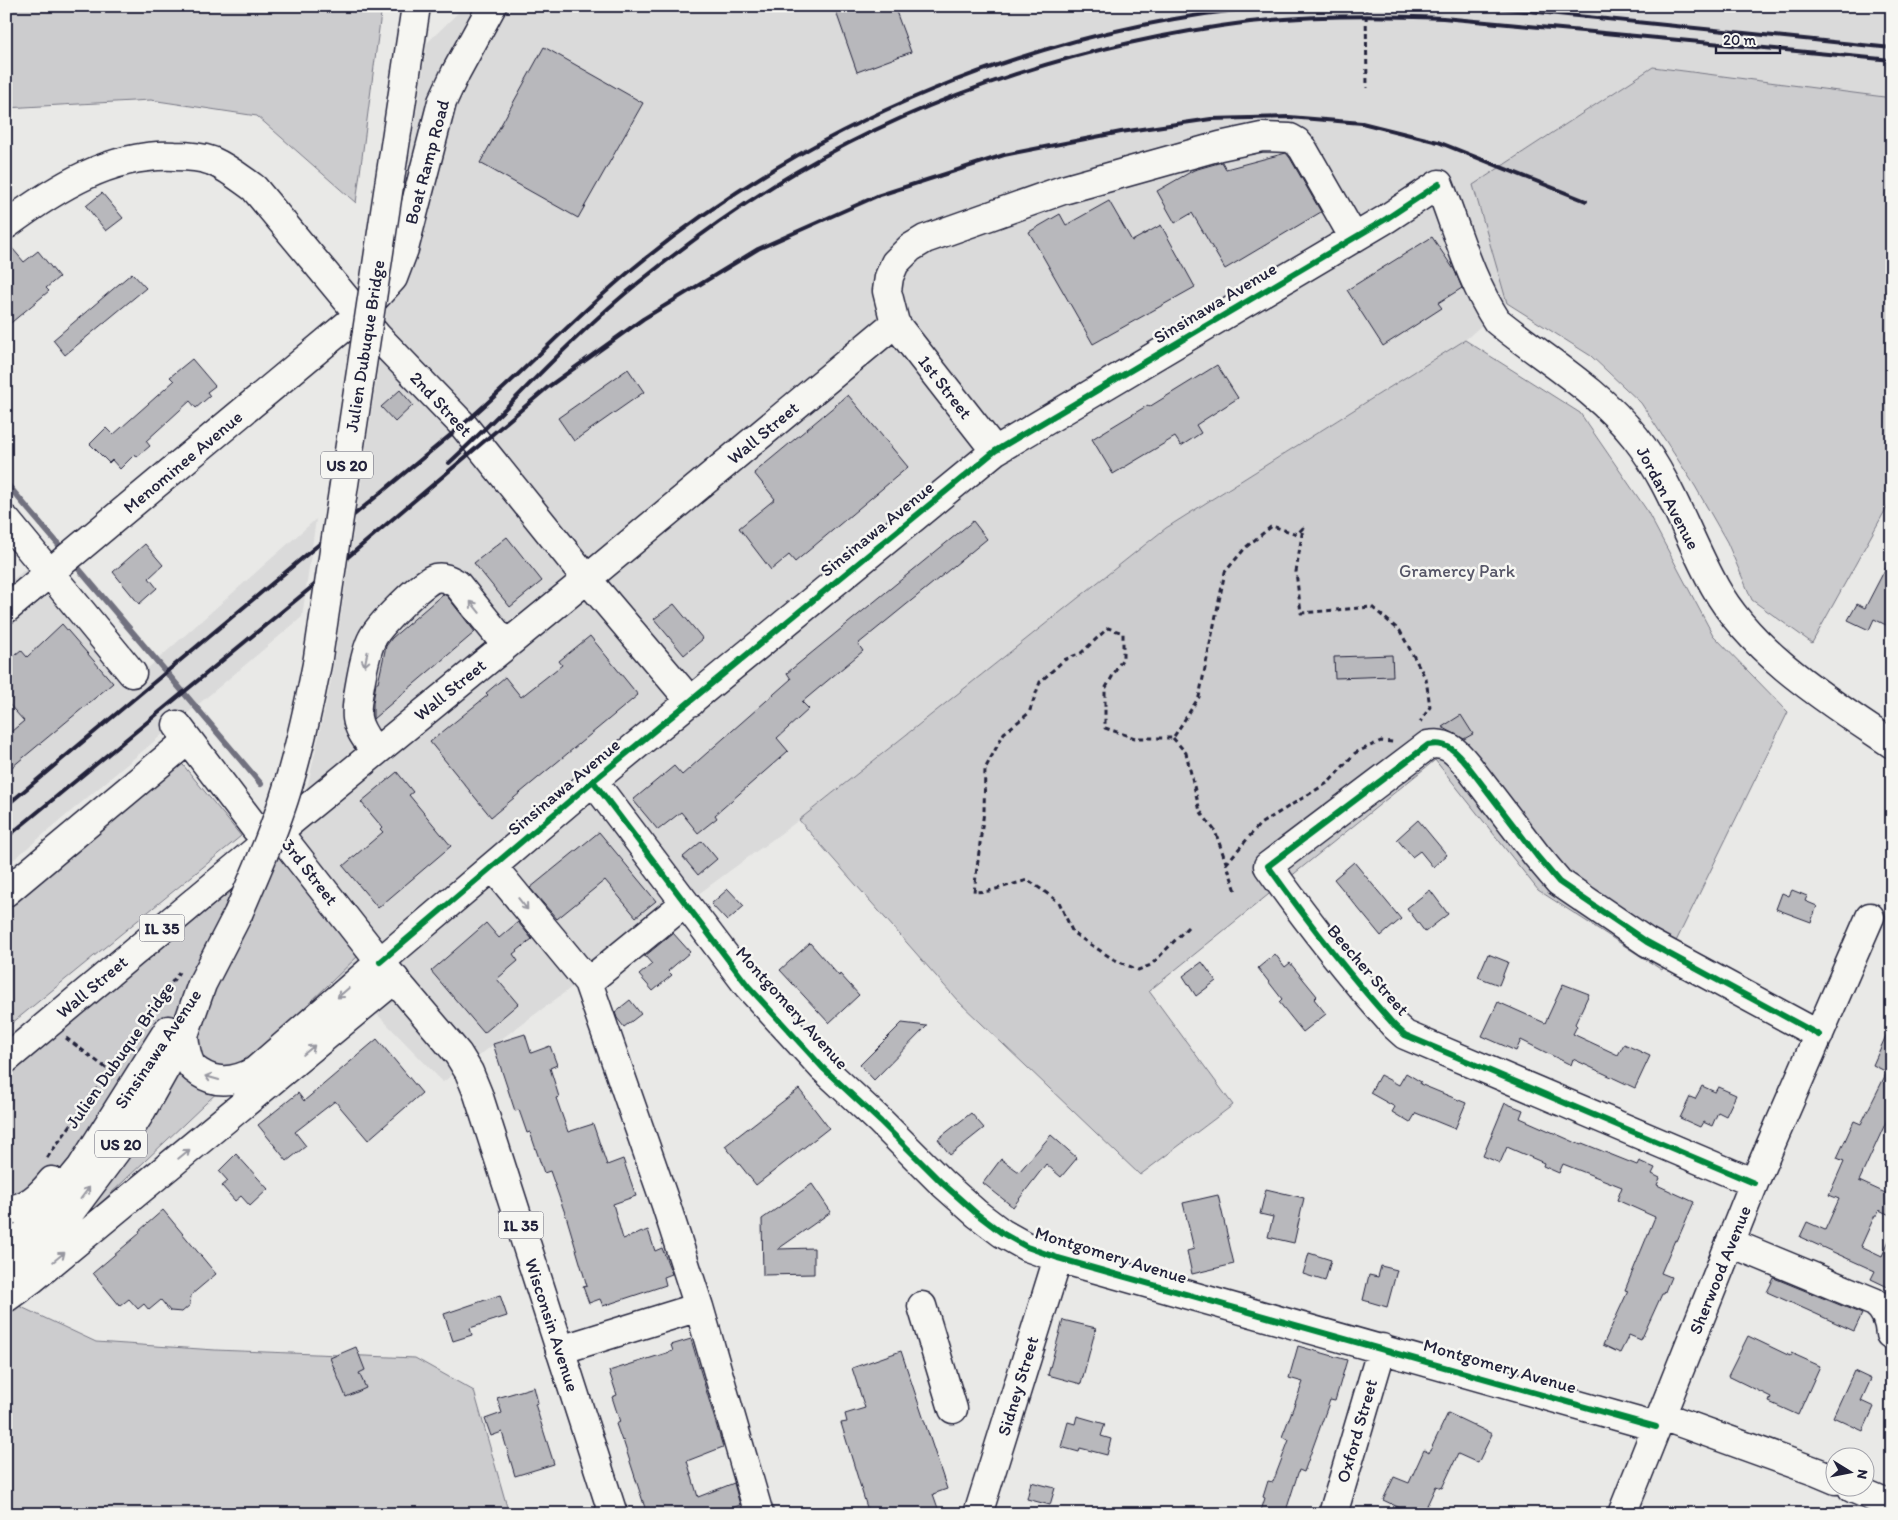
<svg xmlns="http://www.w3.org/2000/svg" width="1898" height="1520" font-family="Itim,sans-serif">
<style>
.built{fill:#dadada}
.green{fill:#ccccce;stroke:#777784}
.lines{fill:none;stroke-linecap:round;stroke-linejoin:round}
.stream{stroke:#71717f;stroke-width:6}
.building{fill:#b8b8bc;stroke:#22223b}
.minor-casing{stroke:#22223b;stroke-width:31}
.major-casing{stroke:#22223b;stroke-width:31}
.highway-casing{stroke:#22223b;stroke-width:31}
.path{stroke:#22223b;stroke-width:3;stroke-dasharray:5 4;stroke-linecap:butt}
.minor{stroke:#f6f6f2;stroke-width:28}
.major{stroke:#f6f6f2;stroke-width:28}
.highway{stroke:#f6f6f2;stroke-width:28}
.rail{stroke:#22223b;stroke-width:4}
.highway-bridge-casing{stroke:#22223b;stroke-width:31;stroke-linecap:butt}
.highway-bridge{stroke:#f6f6f2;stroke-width:28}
.cycleway-casing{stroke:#f6f6f2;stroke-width:9}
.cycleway{stroke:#00873e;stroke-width:6}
.oneway{stroke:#9797a0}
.labels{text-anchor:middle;stroke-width:5;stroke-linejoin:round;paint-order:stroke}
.shield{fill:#f6f6f2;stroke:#626272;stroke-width:1}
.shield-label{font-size:16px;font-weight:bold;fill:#22223b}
.street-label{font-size:18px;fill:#22223b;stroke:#f6f6f2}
.park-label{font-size:18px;fill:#555567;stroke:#f6f6f2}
</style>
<rect width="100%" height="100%" fill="#e9e9e7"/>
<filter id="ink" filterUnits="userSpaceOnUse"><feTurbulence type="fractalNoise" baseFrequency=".02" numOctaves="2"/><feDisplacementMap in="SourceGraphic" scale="10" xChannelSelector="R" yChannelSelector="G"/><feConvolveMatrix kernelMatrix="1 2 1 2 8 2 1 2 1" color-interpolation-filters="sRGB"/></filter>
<g filter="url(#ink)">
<path class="built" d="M 465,6 L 1048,6 L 1050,8 L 1056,6 L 1892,6 L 1892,98 L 1653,67 L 1473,185 L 1507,303 L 1465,340 L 1166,528 L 799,820 L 443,1082 L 382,1019 L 336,977 L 362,950 L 286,843 L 308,784 L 331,681 L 427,43 Z
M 316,519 L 302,617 L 6,866 L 6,585 L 49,550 L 148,668 Z"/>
<path class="green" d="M 6,6 L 382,6 L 356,203 L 257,116 L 151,100 L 6,108 Z
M 1653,67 L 1892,98 L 1892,498 L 1812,643 L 1752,600 L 1727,542 L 1695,486 L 1641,403 L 1591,356 L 1507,303 L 1473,185 Z
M 1465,340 L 1580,413 L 1646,509 L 1713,635 L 1788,712 L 1662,970 L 1538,890 L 1435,760 L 1149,991 L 1233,1105 L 1140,1175 L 958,1001 L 799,820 L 1166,528 Z
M 179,760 L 241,836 L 6,1028 L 6,902 Z
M 280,838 L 363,951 L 225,1085 L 86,1217 L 6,1256 L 6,1064 Z
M 19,1306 L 96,1342 L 215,1350 L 415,1358 L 474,1391 L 509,1514 L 6,1514 L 6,1315 Z"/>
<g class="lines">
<path class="stream" d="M 6,483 L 65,552
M 73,562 L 261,784"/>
</g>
<path class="building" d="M 834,6 L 894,6 L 911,52 L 857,72 Z
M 544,47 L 643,103 L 578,218 L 480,163 Z
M 1286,153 L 1290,158 L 1321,212 L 1225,269 L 1192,213 L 1175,223 L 1157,191 L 1194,170 L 1222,162 L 1226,169 Z
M 102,193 L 123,218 L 106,231 L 86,206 Z
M 1109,201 L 1132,241 L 1161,225 L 1195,287 L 1093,344 L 1029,232 L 1060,214 L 1066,225 Z
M 1432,237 L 1455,271 L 1462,288 L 1438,303 L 1442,308 L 1383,346 L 1347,290 Z
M 6,241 L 24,262 L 38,251 L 59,277 L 46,288 L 49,291 L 6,327 Z
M 132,273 L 146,288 L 65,355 L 53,340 Z
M 192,359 L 215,386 L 207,392 L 210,396 L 196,408 L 190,401 L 146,441 L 150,446 L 137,457 L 135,454 L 120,469 L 112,460 L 109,463 L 90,444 L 106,428 L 113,435 L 174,381 L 170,377 Z
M 1217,365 L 1238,398 L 1196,425 L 1201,433 L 1181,446 L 1175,437 L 1113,474 L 1092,439 L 1148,405 L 1149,407 Z
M 628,369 L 644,392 L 574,441 L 558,418 Z
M 400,390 L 413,405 L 395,422 L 381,407 Z
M 848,395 L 908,467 L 795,562 L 789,555 L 771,570 L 739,528 L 775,499 L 754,473 Z
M 973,521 L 987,539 L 858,644 L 863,651 L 802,702 L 809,709 L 777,738 L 788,751 L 715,815 L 717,818 L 698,833 L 681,812 L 658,830 L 633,800 L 674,766 L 682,775 L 791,679 L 787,673 Z
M 507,537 L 542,581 L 510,607 L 474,563 Z
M 145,544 L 163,565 L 149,578 L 157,588 L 139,604 L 113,572 Z
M 1892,556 L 1892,628 L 1874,619 L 1869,630 L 1848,620 L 1857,604 L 1865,608 Z
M 443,594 L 447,596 L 475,632 L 373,719 L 373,703 L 376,683 L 378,683 L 386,646 L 392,638 Z
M 674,604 L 703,639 L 684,655 L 654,619 Z
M 62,624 L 113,683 L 6,772 L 6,736 L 24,721 L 6,701 L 6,662 L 21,650 L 27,657 Z
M 590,636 L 638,695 L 491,817 L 430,742 L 488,695 L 486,693 L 505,677 L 521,697 L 562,665 L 559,661 Z
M 1392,655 L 1393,676 L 1335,678 L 1334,657 Z
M 1461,715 L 1473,734 L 1464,739 L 1442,727 Z
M 397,772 L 413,792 L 409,795 L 451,846 L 378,908 L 343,866 L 383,832 L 380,829 L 382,827 L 361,802 Z
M 1418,820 L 1447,855 L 1433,867 L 1420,851 L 1412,857 L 1397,839 Z
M 599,832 L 656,901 L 636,917 L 605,880 L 557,919 L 530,888 Z
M 702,841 L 717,859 L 698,875 L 683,857 Z
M 1354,862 L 1401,919 L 1381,936 L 1334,879 Z
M 728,889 L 744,906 L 727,921 L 711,904 Z
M 1430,890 L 1448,914 L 1425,932 L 1407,908 Z
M 1792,890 L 1807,896 L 1805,901 L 1817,906 L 1811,922 L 1776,909 L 1782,893 L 1789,896 Z
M 518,922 L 532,939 L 513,954 L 518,961 L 497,979 L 518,1004 L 484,1033 L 431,971 L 486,923 L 499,938 Z
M 673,933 L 690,952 L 668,971 L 672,975 L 653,991 L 639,975 L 652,964 L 645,956 Z
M 810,943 L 839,976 L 840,974 L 859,995 L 829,1023 L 780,970 Z
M 1275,954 L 1285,967 L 1290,963 L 1317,996 L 1314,999 L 1326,1014 L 1303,1032 L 1279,1002 L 1282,999 L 1258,968 Z
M 1488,954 L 1508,962 L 1499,985 L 1478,977 Z
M 1202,962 L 1216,981 L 1196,996 L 1183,976 Z
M 1563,984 L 1589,994 L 1575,1024 L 1577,1026 L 1573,1034 L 1618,1055 L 1624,1044 L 1650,1056 L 1635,1088 L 1573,1059 L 1571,1065 L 1521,1040 L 1516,1051 L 1482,1036 L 1498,1002 L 1545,1023 Z
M 630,1000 L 641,1014 L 624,1027 L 617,1018 L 615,1012 Z
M 1892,1022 L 1892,1109 L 1859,1181 L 1892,1196 L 1892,1216 L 1879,1210 L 1877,1215 L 1875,1215 L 1861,1246 L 1882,1256 L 1892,1234 L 1892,1289 L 1871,1279 L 1875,1271 L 1800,1237 L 1807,1222 L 1825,1230 L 1839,1199 L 1829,1195 L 1844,1161 L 1837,1158 L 1854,1121 L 1861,1124 L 1887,1072 L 1873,1065 Z
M 902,1023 L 927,1026 L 874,1080 L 860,1065 Z
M 525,1034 L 531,1053 L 550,1046 L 557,1065 L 550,1068 L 559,1097 L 556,1098 L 568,1132 L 593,1124 L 607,1165 L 623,1159 L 636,1196 L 613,1204 L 623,1239 L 648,1230 L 655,1251 L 662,1248 L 672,1274 L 664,1277 L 666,1285 L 603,1306 L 600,1299 L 589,1303 L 583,1287 L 587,1286 L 567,1219 L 550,1171 L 544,1173 L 530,1132 L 527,1133 L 519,1110 L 515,1111 L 493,1044 Z
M 377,1039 L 422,1093 L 368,1140 L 335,1101 L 295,1132 L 306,1146 L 287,1161 L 258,1125 L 298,1093 L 304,1101 Z
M 1406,1073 L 1421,1082 L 1420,1084 L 1466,1103 L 1455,1129 L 1416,1113 L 1410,1123 L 1392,1112 L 1395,1107 L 1370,1093 L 1380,1075 L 1399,1085 Z
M 1702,1086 L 1715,1092 L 1718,1087 L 1736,1095 L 1726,1116 L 1718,1112 L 1712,1126 L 1703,1122 L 1700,1127 L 1680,1118 L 1690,1097 L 1695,1099 Z
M 799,1089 L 829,1128 L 756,1185 L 725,1146 Z
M 1505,1103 L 1523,1110 L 1520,1118 L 1581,1145 L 1582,1143 L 1637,1165 L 1639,1161 L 1655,1168 L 1652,1174 L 1660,1178 L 1657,1185 L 1694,1202 L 1677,1241 L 1675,1240 L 1661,1273 L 1671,1277 L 1664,1294 L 1662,1294 L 1641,1340 L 1629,1335 L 1620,1353 L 1603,1345 L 1628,1291 L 1625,1290 L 1655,1217 L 1617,1200 L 1622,1187 L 1563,1164 L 1559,1173 L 1543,1166 L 1544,1163 L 1507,1147 L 1500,1163 L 1483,1156 Z
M 971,1113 L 984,1128 L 950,1155 L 938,1139 Z
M 1051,1135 L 1077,1158 L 1061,1177 L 1046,1164 L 1013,1207 L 983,1183 L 1001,1159 L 1019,1172 Z
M 236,1154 L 268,1189 L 250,1206 L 241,1196 L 235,1201 L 222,1186 L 228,1181 L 219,1171 Z
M 812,1184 L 831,1212 L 778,1249 L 814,1248 L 814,1274 L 763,1275 L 762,1219 Z
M 1266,1189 L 1304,1198 L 1294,1243 L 1268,1237 L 1273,1217 L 1260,1214 Z
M 1218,1195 L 1234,1264 L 1192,1274 L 1187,1251 L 1194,1249 L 1183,1203 Z
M 163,1210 L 216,1274 L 191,1295 L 190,1305 L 182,1312 L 170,1311 L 161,1300 L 149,1310 L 144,1304 L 138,1309 L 129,1299 L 120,1306 L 93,1273 L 140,1233 L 139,1231 Z
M 1309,1253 L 1331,1260 L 1325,1281 L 1303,1274 Z
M 1381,1266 L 1397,1270 L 1387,1307 L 1363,1300 L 1369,1275 L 1378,1277 Z
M 1774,1278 L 1862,1314 L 1854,1331 L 1767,1292 Z
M 500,1295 L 507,1316 L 470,1328 L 472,1335 L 453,1341 L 444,1314 Z
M 1063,1320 L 1096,1328 L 1081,1384 L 1048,1375 Z
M 1748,1336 L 1790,1356 L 1791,1353 L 1820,1366 L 1798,1415 L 1769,1402 L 1771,1397 L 1728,1376 Z
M 691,1339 L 723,1447 L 687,1461 L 698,1497 L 734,1483 L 740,1505 L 717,1514 L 647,1514 L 623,1440 L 622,1441 L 616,1424 L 620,1422 L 612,1397 L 617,1395 L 609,1371 L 673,1351 L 671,1345 Z
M 1298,1346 L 1347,1360 L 1335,1401 L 1330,1400 L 1304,1472 L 1299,1470 L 1285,1514 L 1260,1514 L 1265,1498 L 1263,1497 L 1268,1481 L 1273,1482 L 1289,1440 L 1282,1437 L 1303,1382 L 1289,1378 Z
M 356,1347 L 365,1370 L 359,1373 L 366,1388 L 346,1397 L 330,1358 Z
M 901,1351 L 947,1489 L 933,1494 L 940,1514 L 869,1514 L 841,1423 L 847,1422 L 845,1414 L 865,1408 L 852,1368 Z
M 1854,1371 L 1871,1379 L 1861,1401 L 1874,1407 L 1863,1431 L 1833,1417 Z
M 534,1387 L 538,1403 L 535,1404 L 554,1464 L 515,1476 L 502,1432 L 491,1436 L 485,1419 L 502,1413 L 497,1398 Z
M 1448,1413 L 1492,1434 L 1478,1463 L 1458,1454 L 1442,1488 L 1436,1486 L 1423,1514 L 1413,1514 L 1383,1500 L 1394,1477 L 1409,1483 L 1424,1450 L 1429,1453 Z
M 1077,1416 L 1105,1424 L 1101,1436 L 1111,1439 L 1107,1455 L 1080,1448 L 1079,1452 L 1061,1447 L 1068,1422 L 1075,1424 Z
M 1031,1482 L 1055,1488 L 1050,1505 L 1027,1499 Z"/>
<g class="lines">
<defs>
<path id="minor" d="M 6,225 C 56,188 111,153 175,156 C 187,156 201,157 212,161 C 228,168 240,178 254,188 L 377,336 L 463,425 L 587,579 L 691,702
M 995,451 L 895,323 L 887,291 L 889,277 L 895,263 L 910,248 L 925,239 L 1063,190 L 1220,146 L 1262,137 L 1290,138 L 1297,142 L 1303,149 L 1354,238
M 6,520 L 132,673
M 6,609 L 360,314 L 393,278 L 404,249 L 442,102 L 456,72 L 492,6
M 177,725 L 256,829 L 278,832 L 587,579 L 895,323
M 375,752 C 368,741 359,731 357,718 C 355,704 365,652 372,639 C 378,626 423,581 435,578 C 444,576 450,580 457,584 L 506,645
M 593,781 L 748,986 L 823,1068 L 881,1122 L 941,1182 L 977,1214 L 1002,1233 L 1027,1247 L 1058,1258 L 1656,1427
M 493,867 L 588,982
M 6,892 L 188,740
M 685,903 L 588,982 L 666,1205 L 699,1307 L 759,1514
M 380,962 L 593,781 L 995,451 L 1386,219 L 1439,184 C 1457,230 1470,280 1497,321 C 1544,359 1597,389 1635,437 C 1671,482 1688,539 1715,587 C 1752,654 1830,702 1892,744
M 1754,1183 L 1405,1035 L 1395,1026 C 1349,975 1308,922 1268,866 L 1428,745 C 1447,741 1456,751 1468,766 L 1537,856 L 1559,882 L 1647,942 L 1819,1035
M 1731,1243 L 1874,1302 C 1885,1309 1889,1321 1890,1334
M 922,1306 L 953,1409
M 560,1350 L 699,1307
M 1662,1416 L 1817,1472 L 1836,1480
M 1852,1488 L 1892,1505
M 978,1514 L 1058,1258
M 1333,1514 L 1382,1348
M 1622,1514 L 1754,1183 L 1870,917"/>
<path id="major" d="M 6,1059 L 278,832 L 380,962 L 458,1054 L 469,1072 L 478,1094 L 613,1514"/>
<path id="highway" d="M 184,1035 C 185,1045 186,1056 191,1065 C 193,1069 196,1070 200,1073 C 218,1085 237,1081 255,1071 L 380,962
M 6,1210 C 27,1209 40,1196 52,1181
M 6,1252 L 33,1226 L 81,1168 L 168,1030
M 17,1271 L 36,1253 L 62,1223 L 116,1151 L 139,1115 L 184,1035 L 202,984 L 238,914
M 6,1298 L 31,1280 L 395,979"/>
</defs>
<use href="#minor" class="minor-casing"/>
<use href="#major" class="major-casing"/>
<use href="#highway" class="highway-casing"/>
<path class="path" d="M 1366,6 L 1367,88
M 1173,738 L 1186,753 L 1200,811 L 1215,831 L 1236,891
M 1226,864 L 1260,824 L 1329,782 L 1355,753 L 1381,741 L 1393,742
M 1188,927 L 1151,965 L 1138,970 L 1113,959 L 1073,933 L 1059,902 L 1028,880 L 989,891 L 974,892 L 984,811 L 985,769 L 1004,733 L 1029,713 L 1040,682 L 1064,660 L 1081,653 L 1108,628 L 1123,633 L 1123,658 L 1105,689 L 1105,728 L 1135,738 L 1173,738 L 1199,697 L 1225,572 L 1246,547 L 1272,526 L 1297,534 L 1303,528 L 1296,572 L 1301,613 L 1372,607 L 1400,631 L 1426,679 L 1430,707 L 1420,722
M 151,1012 L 179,972
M 66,1038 L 110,1071
M 47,1158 L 122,1054"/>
<use href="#minor" class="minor"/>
<use href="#major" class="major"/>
<use href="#highway" class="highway"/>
<path class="rail" d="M 1456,6 L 1507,9 L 1892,48
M 449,463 C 513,404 570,338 638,283 C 688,243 740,205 796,172 C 934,91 1092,42 1250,22 C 1314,15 1379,15 1443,18 L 1892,60
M 6,806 C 120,711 234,615 348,520 C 385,489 423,458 460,427 C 519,377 571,320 630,271 C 811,121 1040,26 1274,6
M 6,838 L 335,568 L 548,387 L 643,319 L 758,249 L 877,196 L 1004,155 L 1121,132 L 1211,119 L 1289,117 L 1362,123 L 1438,142 L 1586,201"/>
<defs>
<path id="highway-bridge" d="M 238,914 C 256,872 275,830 288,786 C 300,746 309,705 317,664 L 416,6"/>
</defs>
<use href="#highway-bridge" class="highway-bridge-casing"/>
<use href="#highway-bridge" class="highway-bridge"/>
<defs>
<path id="cycleway" d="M 593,781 L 748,986 L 823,1068 L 881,1122 L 941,1182 L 977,1214 L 1002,1233 L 1027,1247 L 1058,1258 L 1656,1427
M 380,962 L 593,781 L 995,451 L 1386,219 L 1439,184
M 1754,1183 L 1405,1035 L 1395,1026 C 1349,975 1308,922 1268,866 L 1428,745 C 1447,741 1456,751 1468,766 L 1537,856 L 1559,882 L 1647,942 L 1819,1035"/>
</defs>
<use href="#cycleway" class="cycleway-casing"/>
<use href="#cycleway" class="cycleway"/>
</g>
<defs><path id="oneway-shaft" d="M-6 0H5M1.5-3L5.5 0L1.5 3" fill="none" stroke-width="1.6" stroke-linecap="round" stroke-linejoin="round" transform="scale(1.25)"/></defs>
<g class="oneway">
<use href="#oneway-shaft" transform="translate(475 607) rotate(-129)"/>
<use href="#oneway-shaft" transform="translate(366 659) rotate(102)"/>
<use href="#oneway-shaft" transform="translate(523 904) rotate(51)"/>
<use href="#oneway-shaft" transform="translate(343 993) rotate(139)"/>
<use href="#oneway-shaft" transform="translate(309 1050) rotate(-40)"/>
<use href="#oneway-shaft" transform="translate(212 1078) rotate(-164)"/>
<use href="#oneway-shaft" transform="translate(184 1154) rotate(-39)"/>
<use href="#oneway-shaft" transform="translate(85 1193) rotate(-53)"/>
<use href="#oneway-shaft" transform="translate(59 1257) rotate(-39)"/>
</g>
</g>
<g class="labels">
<g class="shield">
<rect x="321" y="451.5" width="52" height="27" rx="4"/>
<rect x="139.5" y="914.5" width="45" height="27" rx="4"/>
<rect x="95" y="1130.5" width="52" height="27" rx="4"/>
<rect x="498.5" y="1211.5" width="45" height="27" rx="4"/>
</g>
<g class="shield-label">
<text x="347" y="471">US 20</text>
<text x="162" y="934">IL 35</text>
<text x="121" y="1150">US 20</text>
<text x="521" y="1231">IL 35</text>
</g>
<g class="street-label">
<text transform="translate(427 162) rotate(-75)" y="6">Boat Ramp Road</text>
<text transform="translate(1215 303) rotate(-31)" y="6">Sinsinawa Avenue</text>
<text transform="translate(365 346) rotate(-81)" y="6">Julien Dubuque Bridge</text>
<text transform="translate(945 387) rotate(52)" y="6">1st Street</text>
<text transform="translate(441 404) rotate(47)" y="6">2nd Street</text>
<text transform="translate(763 433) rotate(-40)" y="6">Wall Street</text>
<text transform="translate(183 462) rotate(-40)" y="6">Menominee Avenue</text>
<text transform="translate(1668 498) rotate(62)" y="6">Jordan Avenue</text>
<text transform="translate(877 529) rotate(-39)" y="6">Sinsinawa Avenue</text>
<text transform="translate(450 690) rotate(-39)" y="6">Wall Street</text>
<text transform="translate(564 787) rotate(-40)" y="6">Sinsinawa Avenue</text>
<text transform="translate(310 872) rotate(52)" y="6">3rd Street</text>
<text transform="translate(1368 970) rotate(49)" y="6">Beecher Street</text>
<text transform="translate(92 987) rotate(-40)" y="6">Wall Street</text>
<text transform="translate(792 1008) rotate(48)" y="6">Montgomery Avenue</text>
<text transform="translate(158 1049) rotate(-56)" y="6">Sinsinawa Avenue</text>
<text transform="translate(120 1055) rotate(-55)" y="6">Julien Dubuque Bridge</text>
<text transform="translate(1111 1255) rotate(17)" y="6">Montgomery Avenue</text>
<text transform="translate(1720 1270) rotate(-68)" y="6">Sherwood Avenue</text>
<text transform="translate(552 1325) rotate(72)" y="6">Wisconsin Avenue</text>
<text transform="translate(1500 1366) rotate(16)" y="6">Montgomery Avenue</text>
<text transform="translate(1018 1386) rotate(-73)" y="6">Sidney Street</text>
<text transform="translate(1357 1431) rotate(-74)" y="6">Oxford Street</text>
</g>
<g class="park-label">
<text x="1457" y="577">Gramercy Park</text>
</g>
</g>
<rect width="1898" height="1520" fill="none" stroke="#f6f6f2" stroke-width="25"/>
<rect x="12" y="12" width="1873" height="1495" fill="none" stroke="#22223b" stroke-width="2" filter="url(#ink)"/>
<g transform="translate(1850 1472) rotate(100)"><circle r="24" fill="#f6f6f2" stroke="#a1a1a9"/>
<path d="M0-4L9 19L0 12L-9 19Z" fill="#22223b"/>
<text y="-8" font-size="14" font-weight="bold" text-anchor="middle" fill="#22223b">N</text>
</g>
<path d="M1716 45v8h64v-8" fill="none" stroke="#22223b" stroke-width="2.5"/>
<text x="1723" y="45" font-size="15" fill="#22223b" stroke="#f6f6f2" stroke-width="4" paint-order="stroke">20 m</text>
</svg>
